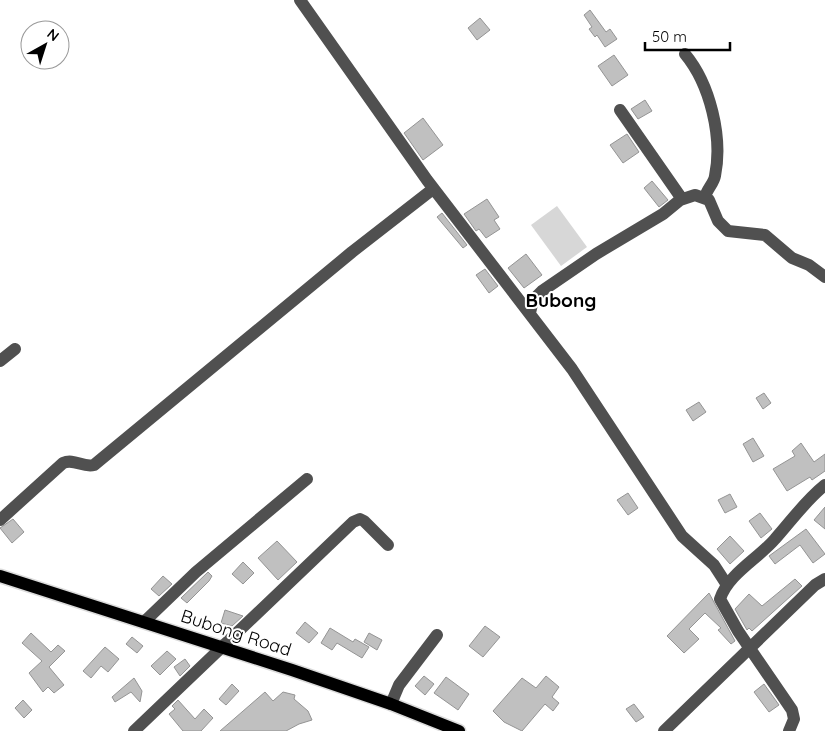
<svg xmlns="http://www.w3.org/2000/svg" width="825" height="731" font-family="Quicksand,sans-serif">
<style>
.green{fill:#d7d7d7}
.building{fill:#c0c0c0;stroke:#949494}
.lines{fill:none;stroke-linecap:round;stroke-linejoin:round}
.major-casing{stroke:#dbdbdb;stroke-width:15}
.minor{stroke:#505050;stroke-width:12}
.major{stroke:#000;stroke-width:12}
.labels{text-anchor:middle;stroke-width:4;stroke-linejoin:round;paint-order:stroke}
.street-label{font-size:18px;fill:#000;stroke:#fff}
.neighbourhood-label{font-size:19px;font-weight:bold;fill:#000;stroke:#fff}
</style>
<rect width="100%" height="100%" fill="#fff"/>
<path class="green" d="M 557,206 L 587,247 L 561,266 L 531,225 Z"/>
<path class="building" d="M 590,10 L 606,32 L 610,29 L 617,39 L 605,47 L 597,35 L 595,37 L 589,29 L 592,27 L 584,15 Z
M 480,18 L 490,30 L 477,40 L 468,28 Z
M 614,55 L 628,75 L 612,86 L 598,66 Z
M 645,100 L 652,111 L 638,119 L 631,109 Z
M 423,118 L 443,145 L 423,160 L 404,133 Z
M 627,134 L 639,152 L 623,163 L 610,145 Z
M 652,181 L 668,200 L 659,207 L 644,188 Z
M 487,199 L 499,217 L 494,220 L 500,229 L 486,238 L 479,229 L 476,231 L 464,214 Z
M 442,213 L 467,245 L 463,248 L 437,217 Z
M 526,254 L 542,275 L 524,288 L 508,268 Z
M 485,269 L 498,286 L 489,293 L 476,275 Z
M 764,393 L 771,403 L 763,409 L 756,398 Z
M 699,402 L 706,412 L 693,421 L 686,410 Z
M 753,438 L 764,456 L 753,462 L 743,444 Z
M 801,443 L 814,462 L 825,454 L 825,471 L 812,480 L 810,477 L 787,491 L 773,469 L 795,456 L 792,451 Z
M 628,493 L 638,508 L 628,515 L 617,500 Z
M 730,494 L 737,507 L 725,513 L 718,500 Z
M 825,507 L 825,529 L 814,520 Z
M 760,513 L 772,529 L 761,538 L 749,521 Z
M 13,519 L 24,532 L 12,543 L 0,528 Z
M 806,529 L 825,554 L 813,563 L 800,545 L 775,564 L 769,556 Z
M 730,536 L 744,551 L 730,564 L 717,549 Z
M 277,541 L 297,562 L 278,580 L 258,558 Z
M 243,562 L 254,573 L 243,584 L 232,574 Z
M 208,572 L 212,576 L 209,581 L 187,603 L 181,598 Z
M 163,576 L 172,584 L 159,596 L 151,589 Z
M 795,579 L 802,586 L 752,631 L 749,628 L 747,630 L 735,609 L 749,594 L 762,606 Z
M 709,593 L 735,641 L 731,644 L 718,630 L 721,628 L 705,613 L 689,629 L 699,639 L 684,653 L 667,636 Z
M 225,610 L 243,616 L 232,626 L 221,623 Z
M 305,622 L 318,633 L 309,643 L 296,633 Z
M 485,626 L 500,637 L 483,657 L 469,646 Z
M 330,628 L 353,642 L 355,639 L 369,647 L 362,658 L 337,643 L 332,650 L 321,643 Z
M 31,633 L 51,652 L 58,645 L 65,651 L 49,667 L 64,685 L 54,693 L 48,687 L 43,692 L 29,673 L 42,661 L 22,643 Z
M 369,633 L 382,640 L 377,650 L 364,642 Z
M 132,637 L 143,646 L 137,653 L 126,644 Z
M 105,647 L 119,659 L 108,672 L 101,666 L 91,678 L 83,671 Z
M 167,651 L 176,659 L 160,675 L 151,666 Z
M 185,659 L 190,666 L 180,676 L 174,667 Z
M 424,676 L 434,684 L 425,695 L 415,686 Z
M 546,676 L 559,687 L 552,697 L 559,703 L 553,711 L 545,704 L 522,731 L 504,722 L 493,711 L 522,678 L 536,688 Z
M 446,677 L 469,694 L 458,710 L 434,693 Z
M 134,678 L 142,691 L 140,702 L 131,692 L 115,702 L 112,697 Z
M 232,684 L 239,691 L 226,705 L 219,699 Z
M 764,684 L 779,705 L 769,712 L 754,692 Z
M 265,692 L 273,701 L 283,692 L 295,695 L 294,699 L 308,711 L 312,720 L 299,724 L 286,731 L 220,731 Z
M 23,700 L 32,710 L 24,718 L 15,708 Z
M 178,700 L 195,719 L 204,709 L 213,718 L 201,731 L 183,731 L 169,714 L 175,709 L 172,706 Z
M 634,704 L 644,717 L 636,722 L 626,709 Z"/>
<g class="lines">
<defs>
<path id="major" d="M 0,576 L 292,670 L 391,704 L 459,731"/>
</defs>
<use href="#major" class="major-casing"/>
<path class="minor" d="M 300,0 L 427,180 L 572,369 L 682,536 L 714,565 L 727,585
M 685,54 C 710,84 723,137 715,176 C 714,183 707,189 705,197
M 620,110 L 682,199
M 530,313 L 533,300 L 542,291 L 596,254 L 663,214 L 680,200 L 695,195 L 709,200 L 718,221 L 728,231 L 765,235 L 792,258 L 809,265 L 825,277
M 0,361 L 15,349
M 0,520 L 63,463 C 74,458 83,468 94,465 L 352,252 L 433,189
M 144,622 L 196,572 L 307,479
M 391,704 L 399,685 L 437,635
M 134,731 L 353,522 L 360,519 L 364,521 L 388,545
M 664,731 L 815,585 L 825,579
M 789,731 L 794,719 L 792,710 L 738,631 L 720,599 C 728,574 759,558 775,539 C 792,520 805,501 825,485"/>
<use href="#major" class="major"/>
</g>
<g class="labels">
<g class="street-label">
<text transform="translate(236 633) rotate(18)" y="6">Bubong Road</text>
</g>
<g class="neighbourhood-label">
<text x="561" y="307">Bubong</text>
</g>
</g>
<g transform="translate(45 45) rotate(39)"><circle r="24" fill="#ffffff" stroke="#999999"/>
<path d="M0-4L9 19L0 12L-9 19Z" fill="#000000"/>
<text y="-8" font-size="14" font-weight="bold" text-anchor="middle" fill="#000000">N</text>
</g>
<path d="M645 42v8h85v-8" fill="none" stroke="#000000" stroke-width="2.5"/>
<text x="652" y="42" font-size="15" fill="#000000" stroke="#ffffff" stroke-width="4" paint-order="stroke">50 m</text>
</svg>
